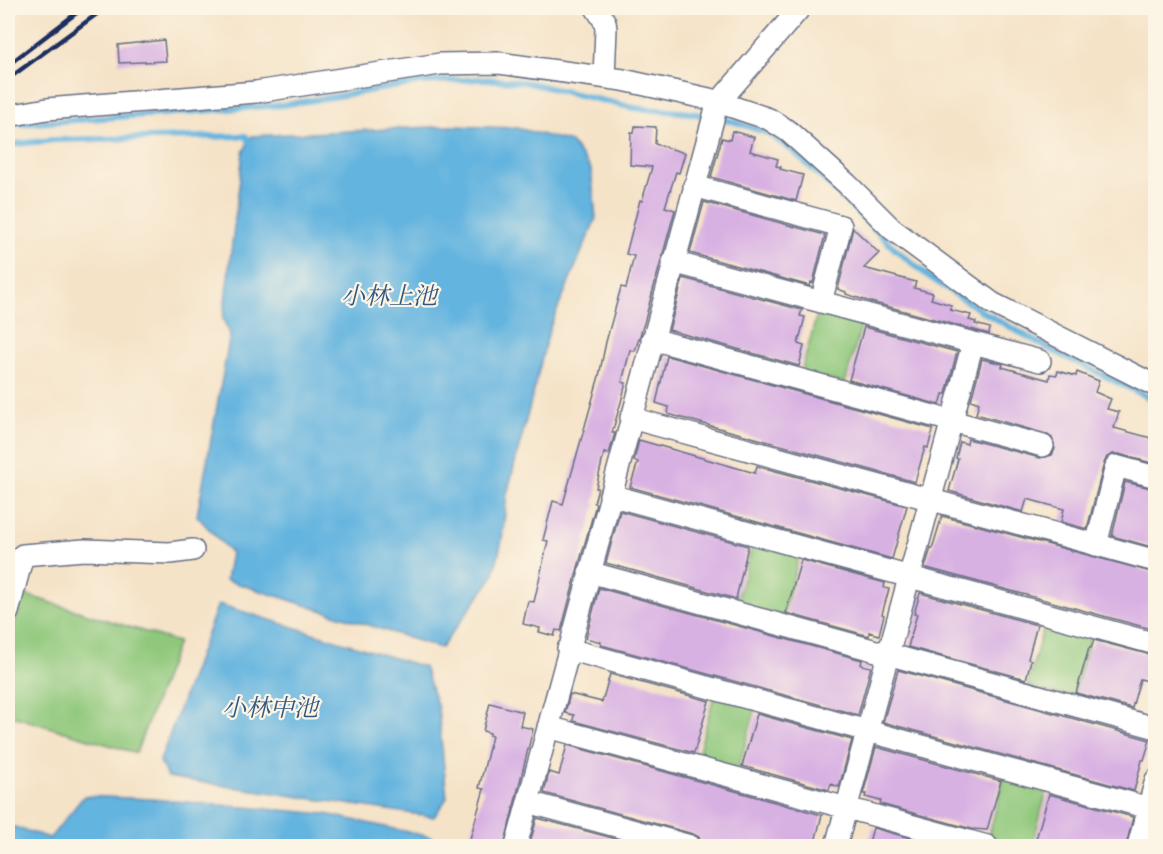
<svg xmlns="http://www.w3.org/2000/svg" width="1163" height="854" font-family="'Sorts Mill Goudy','Noto Serif JP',serif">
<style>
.green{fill:#8fc87b;stroke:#557c6c;stroke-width:1.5}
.water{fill:#64b4df;stroke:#40729e;stroke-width:1.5}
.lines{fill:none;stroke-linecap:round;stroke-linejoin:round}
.stream{stroke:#64b4df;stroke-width:6}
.building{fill:#d8b1e3}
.minor-casing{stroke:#676e83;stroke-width:24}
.minor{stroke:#fff;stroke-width:21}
.rail{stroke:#1b2f5e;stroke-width:4.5}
.labels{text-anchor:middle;stroke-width:4.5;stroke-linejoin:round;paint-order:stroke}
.water-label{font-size:24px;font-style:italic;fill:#315785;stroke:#fcf5e5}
</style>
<rect width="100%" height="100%" fill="#fcf5e5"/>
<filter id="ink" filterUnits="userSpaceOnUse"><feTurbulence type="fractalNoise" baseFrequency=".0167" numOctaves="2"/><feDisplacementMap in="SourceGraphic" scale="12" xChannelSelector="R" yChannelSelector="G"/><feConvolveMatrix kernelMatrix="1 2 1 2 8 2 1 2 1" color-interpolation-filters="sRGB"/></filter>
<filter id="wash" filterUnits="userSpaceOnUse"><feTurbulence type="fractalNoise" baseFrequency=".008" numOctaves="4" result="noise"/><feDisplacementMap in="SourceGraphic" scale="24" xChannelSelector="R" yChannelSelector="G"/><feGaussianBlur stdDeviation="1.35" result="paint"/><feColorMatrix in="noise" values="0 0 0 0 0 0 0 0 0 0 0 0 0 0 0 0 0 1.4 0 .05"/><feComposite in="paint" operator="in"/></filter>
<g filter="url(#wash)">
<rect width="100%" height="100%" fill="#f5e3c8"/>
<path class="green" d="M 818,311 L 862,323 L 845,384 L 801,372 Z
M 753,543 L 799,556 L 783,616 L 736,604 Z
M 23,594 L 178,642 L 136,753 L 8,715 L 8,646 Z
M 1045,622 L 1091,635 L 1073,698 L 1027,686 Z
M 714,696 L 756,708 L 738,769 L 697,758 Z
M 1005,775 L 1048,787 L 1032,846 L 1019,846 L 988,838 Z"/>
<path class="water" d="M 451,126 L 517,128 L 571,142 L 591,169 L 596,218 L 550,327 L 507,494 L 502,540 L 493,577 L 441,648 L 226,580 L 231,553 L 197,516 L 230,335 L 223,319 L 243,152 L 252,136 Z
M 218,604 L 424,667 L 438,708 L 447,798 L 434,817 L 167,777 L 160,761 Z
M 84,796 L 151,799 L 326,814 L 432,837 L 429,846 L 8,846 L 8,825 L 50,838 Z"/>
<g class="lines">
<path class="stream" d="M 20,124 L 283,105 L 422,82 L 481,79 L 525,82 L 634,108 L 691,113 L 735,122 L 767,133 L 797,154 L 896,250 L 928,276 L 983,312 L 1048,348 L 1156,401
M 8,145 L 53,140 L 246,136 L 249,142"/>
</g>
<g id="blocks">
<path class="building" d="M 164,40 L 166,61 L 119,63 L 118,45 Z
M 635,126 L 656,127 L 655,144 L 685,153 L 679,173 L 676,172 L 665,207 L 675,210 L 644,323 L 635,351 L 630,350 L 622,382 L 626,383 L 621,402 L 612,433 L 615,433 L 609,454 L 604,453 L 596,488 L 598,488 L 594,503 L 596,504 L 579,564 L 561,631 L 556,630 L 554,636 L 539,632 L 540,628 L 523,624 L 528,601 L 534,602 L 548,541 L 543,540 L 553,501 L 563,504 L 599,376 L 606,342 L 621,287 L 626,288 L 634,256 L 626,254 L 640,200 L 642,201 L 652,167 L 630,165 L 631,132 L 634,133 Z
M 732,131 L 754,137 L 750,151 L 778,159 L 776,166 L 781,167 L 780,169 L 803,175 L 796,201 L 711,177 L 722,138 L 730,140 Z
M 704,202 L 825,235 L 813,283 L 811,282 L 810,286 L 690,253 Z
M 853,228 L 879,253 L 864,268 L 916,282 L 914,288 L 933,293 L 931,299 L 951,305 L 950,310 L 971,315 L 969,320 L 976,322 L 975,324 L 990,328 L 989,334 L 871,302 L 846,294 L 846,292 L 838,289 Z
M 683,278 L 802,310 L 800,316 L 805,317 L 798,344 L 804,346 L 799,366 L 669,330 Z
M 864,327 L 957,352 L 946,394 L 943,394 L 940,405 L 849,380 Z
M 667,356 L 933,429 L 928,448 L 925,447 L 915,482 L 668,414 L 669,407 L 656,403 Z
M 982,359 L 1003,364 L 1002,367 L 1049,380 L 1050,374 L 1057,375 L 1058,371 L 1076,376 L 1077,372 L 1099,381 L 1095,392 L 1111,399 L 1107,409 L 1119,412 L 1114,428 L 1155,439 L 1155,464 L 1119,454 L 1113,454 L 1107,457 L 1104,463 L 1087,529 L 1061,522 L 1064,509 L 1027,499 L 1023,512 L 949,491 L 958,459 L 956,458 L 960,442 L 967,444 L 968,439 L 1040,458 L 1052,455 L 1055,449 L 1052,438 L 1046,434 L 976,414 L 979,403 L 971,400 Z
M 639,440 L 755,473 L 757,466 L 907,506 L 892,559 L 630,487 L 638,462 L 634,461 Z
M 1125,482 L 1155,489 L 1155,510 L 1152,524 L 1155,525 L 1155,548 L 1112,536 Z
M 620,511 L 748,546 L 736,599 L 606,563 Z
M 942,516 L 1155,573 L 1155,630 L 927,568 L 925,567 L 931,548 L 932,549 Z
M 801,560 L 885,583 L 884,588 L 889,589 L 882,614 L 884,615 L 879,635 L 869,632 L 869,636 L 786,613 Z
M 599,588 L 862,660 L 861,665 L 871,667 L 858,715 L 601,645 L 601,642 L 586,638 Z
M 920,593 L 1037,625 L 1028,659 L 1031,660 L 1026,679 L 908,647 L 917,614 L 914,614 Z
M 1094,640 L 1155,656 L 1155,672 L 1153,682 L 1140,679 L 1132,708 L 1076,693 L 1089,648 L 1091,648 Z
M 898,670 L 1150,740 L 1144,760 L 1142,760 L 1134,791 L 883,722 Z
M 610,674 L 709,701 L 694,753 L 573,721 L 574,715 L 565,713 L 570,694 L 602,702 Z
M 490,703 L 523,712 L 520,726 L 533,729 L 504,846 L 468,846 L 484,789 L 479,788 L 492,736 L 489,735 L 490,733 L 483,731 Z
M 757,714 L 852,740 L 839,787 L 831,784 L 829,790 L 742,766 Z
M 567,745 L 822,815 L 814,846 L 734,846 L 714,841 L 714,846 L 702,846 L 699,837 L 693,834 L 544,793 L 549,772 L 559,775 Z
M 876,747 L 1001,781 L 987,830 L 972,829 L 880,804 L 881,801 L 865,797 L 866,794 L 863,794 Z
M 1049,794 L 1133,817 L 1126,846 L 1034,846 Z
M 537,818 L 643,846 L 529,846 Z
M 873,828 L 940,846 L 868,846 Z"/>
</g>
</g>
<g filter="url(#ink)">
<use href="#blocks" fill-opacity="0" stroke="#676e83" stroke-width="1.5"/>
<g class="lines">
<defs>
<path id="minor" d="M 596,8 L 605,22 L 606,29 L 604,77
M 8,116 L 47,109 L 256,92 L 440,64 L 499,63 L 623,80 L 709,99 L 769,119 L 788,131 L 847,184 L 892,229 L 992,303 L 1156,386
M 694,186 L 841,226 L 821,302
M 673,262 L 1040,361
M 652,339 L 1043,446
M 631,418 L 1156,561
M 610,495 L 1156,644
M 1096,545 L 1116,466 L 1156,477
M 589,572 L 1156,728
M 8,612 L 23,555 L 84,550 L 170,553 L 193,550
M 568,649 L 1156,810
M 548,727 L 987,846
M 528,802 L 690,846
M 516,846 L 715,112 L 719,102 L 800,8
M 836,846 L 973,343
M 1138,846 L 1156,780"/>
</defs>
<use href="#minor" class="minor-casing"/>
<use href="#minor" class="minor"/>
<path class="rail" d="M 8,65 L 83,8
M 8,79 L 105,8"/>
</g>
</g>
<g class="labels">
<g class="water-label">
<text x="389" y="304">小林上池</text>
<text x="270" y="716">小林中池</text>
</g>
</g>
<rect width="1163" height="854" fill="none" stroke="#fcf5e5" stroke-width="30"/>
</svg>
